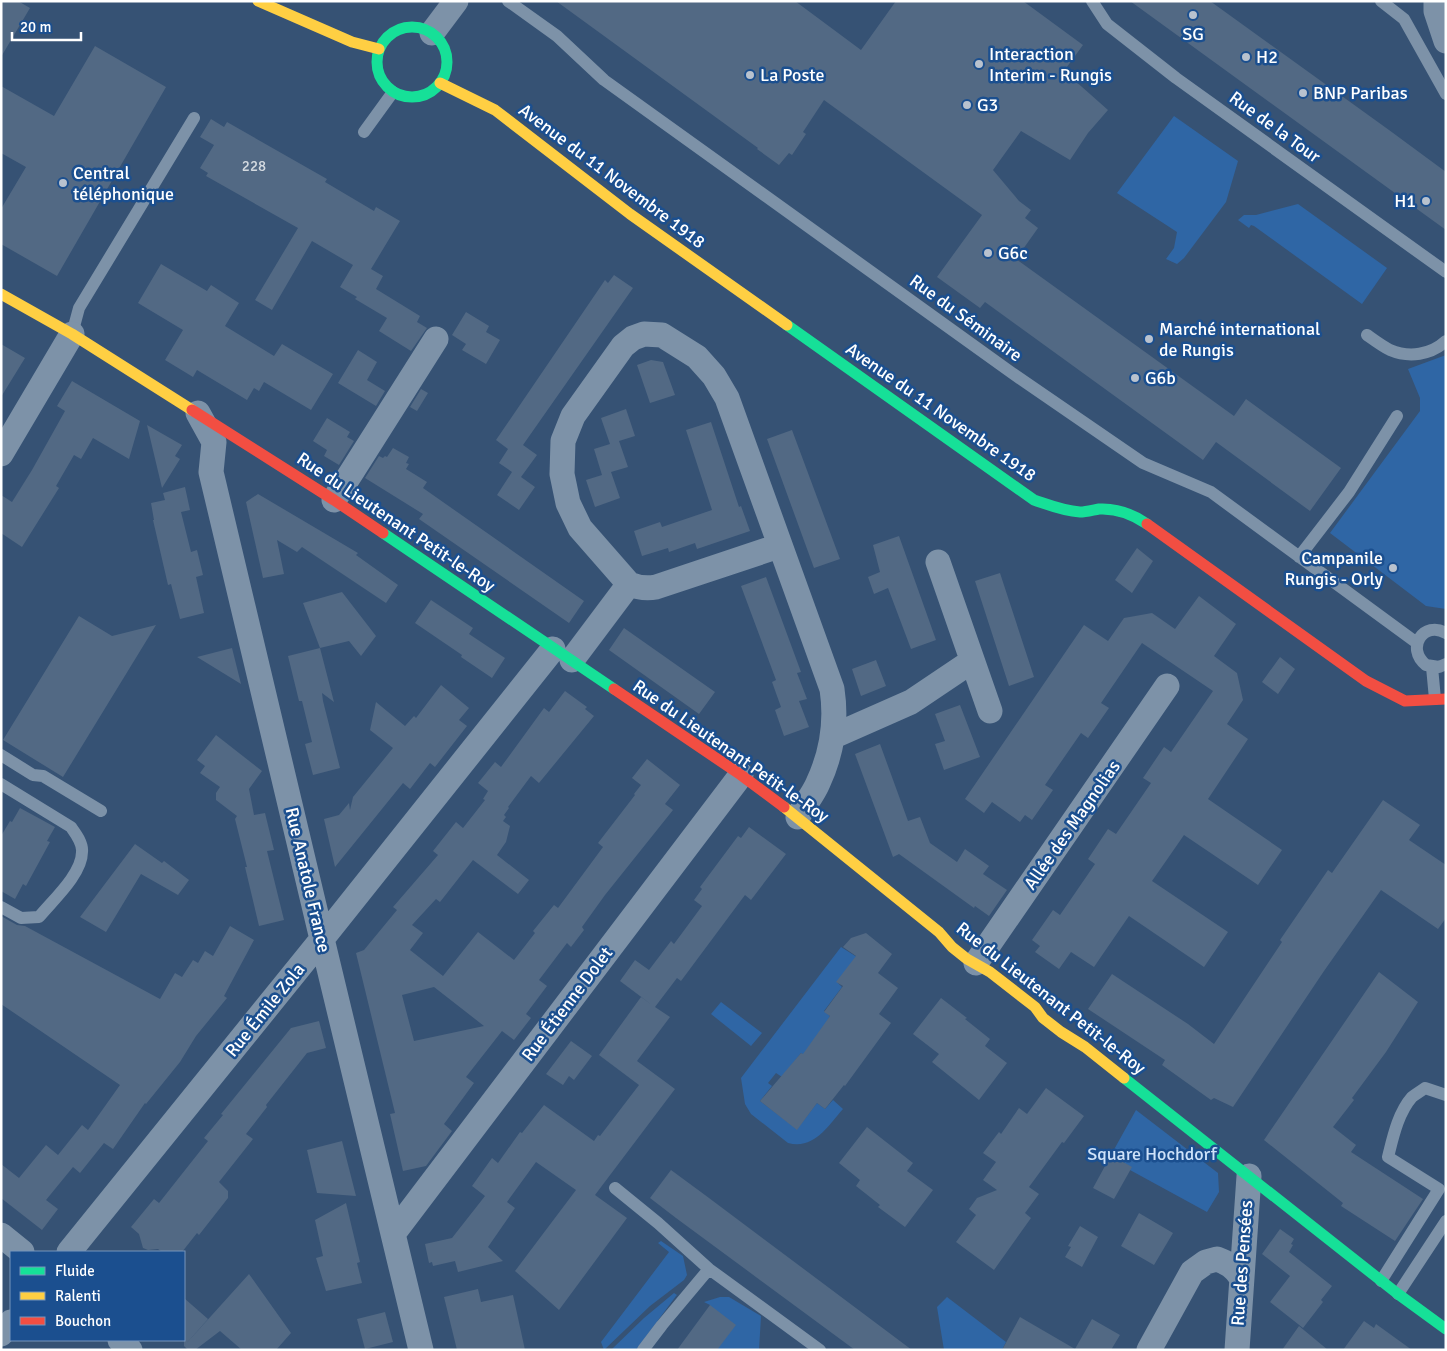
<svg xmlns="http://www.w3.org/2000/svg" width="1447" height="1351" font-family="Signika,sans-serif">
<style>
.green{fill:#2f66a5}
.building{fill:#526984;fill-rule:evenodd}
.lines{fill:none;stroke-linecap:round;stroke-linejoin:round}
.lane{stroke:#7d92a8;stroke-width:12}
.street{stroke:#7d92a8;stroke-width:25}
.fast{stroke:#16e098;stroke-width:11}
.slow{stroke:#ffcf43;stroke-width:11}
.jam{stroke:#f24e42;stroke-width:11}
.poi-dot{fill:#b9c2ce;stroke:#1b4f8f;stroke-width:2}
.labels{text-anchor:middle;stroke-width:5;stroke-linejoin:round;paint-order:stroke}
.number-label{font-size:15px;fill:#d4dae0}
.poi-label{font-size:18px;fill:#fff;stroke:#1b4f8f;text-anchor:start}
.street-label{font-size:18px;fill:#fff;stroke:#1b4f8f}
.park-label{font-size:18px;fill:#cfe3fa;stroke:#1b4f8f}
</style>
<rect width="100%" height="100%" fill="#365274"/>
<path class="green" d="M 1174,116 L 1238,161 L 1226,202 L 1184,258 L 1177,264 L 1166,259 L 1174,248 L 1177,232 L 1117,193 Z
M 1298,204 L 1387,268 L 1362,304 L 1254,226 L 1251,225 L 1249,228 L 1238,220 L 1244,215 L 1256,215 Z
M 1446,355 L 1446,609 L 1426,606 L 1330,533 L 1420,411 L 1420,398 L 1408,369 Z
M 841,947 L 860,959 L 837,982 L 842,987 L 824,1011 L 830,1016 L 807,1057 L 801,1053 L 782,1077 L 776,1073 L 768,1083 L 772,1086 L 760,1101 L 797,1129 L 817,1103 L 825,1109 L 833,1100 L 843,1109 C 828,1126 814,1150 788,1143 L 751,1114 L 745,1104 L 741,1078 Z
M 721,1002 L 762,1033 L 751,1046 L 711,1014 Z
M 1136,1110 L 1218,1173 L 1219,1192 L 1207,1212 L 1130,1170 L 1111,1155 Z
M 661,1241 L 683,1256 L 687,1275 L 684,1280 L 650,1306 L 604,1350 L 601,1342 L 669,1252 L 658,1243 Z
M 674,1293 L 677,1295 L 676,1296 L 636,1350 L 611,1350 L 644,1318 Z
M 720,1297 L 729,1297 L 761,1316 L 759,1350 L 717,1350 L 710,1305 L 704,1302 Z
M 947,1297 L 1006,1342 L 1002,1350 L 944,1350 L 937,1307 Z"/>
<path class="building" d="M 1,1 L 18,1 L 30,8 L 1,57 Z
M 556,1 L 795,1 L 861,50 L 896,1 L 1023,1 L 1083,45 L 1064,71 L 1108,110 L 1088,133 L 1070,160 L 1021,131 L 993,170 L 1019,201 L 1031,210 L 1025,218 L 1038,228 L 1016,259 L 1234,416 L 1246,399 L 1341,468 L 1310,511 L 1216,442 L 1203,460 L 985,302 L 980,308 L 937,277 L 982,215 L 824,100 L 803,132 L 806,134 L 792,155 L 789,153 L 779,165 L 757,149 L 758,148 Z
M 1130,1 L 1210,1 L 1389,130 L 1446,172 L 1446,230 Z
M 95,46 L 166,87 L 57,276 L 1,244 L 1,209 L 26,167 L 1,153 L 1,86 L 54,116 Z
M 211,119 L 224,127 L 227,122 L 327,179 L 325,182 L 374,211 L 376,207 L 400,221 L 371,269 L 383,276 L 376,289 L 420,316 L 417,322 L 427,328 L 411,351 L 379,331 L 387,318 L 355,299 L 357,297 L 340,287 L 353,265 L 312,241 L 272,310 L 255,300 L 298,228 L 206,176 L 208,173 L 200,168 L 214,145 L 200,137 Z
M 161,264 L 207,291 L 211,285 L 239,303 L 225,326 L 274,356 L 282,344 L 333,374 L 311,410 L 264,382 L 259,391 L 254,388 L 247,400 L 197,370 L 193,377 L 165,360 L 183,330 L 138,303 Z
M 614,275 L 633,288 L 523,445 L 537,455 L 521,477 L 535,487 L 519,510 L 497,495 L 512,472 L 499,463 L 508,449 L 496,440 L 605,280 L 608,283 Z
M 466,312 L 489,326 L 486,332 L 500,340 L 486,364 L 462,350 L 466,344 L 452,335 Z
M 1,344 L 25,358 L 1,397 Z
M 358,350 L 377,362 L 367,380 L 385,391 L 376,406 L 338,383 Z
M 651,360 L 663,362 L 675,395 L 650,403 L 637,365 Z
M 72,381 L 140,421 L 129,459 L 93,438 L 81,459 L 74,455 L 56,486 L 59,488 L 22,547 L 1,533 L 1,495 L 12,502 L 32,470 L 65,411 L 57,406 Z
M 421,389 L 428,393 L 417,411 L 410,407 Z
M 626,409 L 635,436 L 619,441 L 628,467 L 611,472 L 620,498 L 595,507 L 586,480 L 602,475 L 594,449 L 610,444 L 601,418 Z
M 327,418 L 350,432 L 347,437 L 354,441 L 339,465 L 324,456 L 327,450 L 313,441 Z
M 711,422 L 739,507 L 741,506 L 750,531 L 697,549 L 695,543 L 669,552 L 668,548 L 642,556 L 634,531 L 660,522 L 662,527 L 712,510 L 686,430 Z
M 147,425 L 182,445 L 175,456 L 180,459 L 162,488 Z
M 792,430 L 840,559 L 814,568 L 767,439 Z
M 393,448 L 409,457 L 406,463 L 409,464 L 406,469 L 427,482 L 423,488 L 584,601 L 569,623 L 419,519 L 423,514 L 365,478 L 379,456 L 383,458 L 385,456 L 387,457 Z
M 185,487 L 190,510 L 181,512 L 191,552 L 197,550 L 203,575 L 196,577 L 204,613 L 180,619 L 171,584 L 168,585 L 153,520 L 154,520 L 151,503 L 165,500 L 163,493 Z
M 258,494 L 358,553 L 356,555 L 398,585 L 386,603 L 302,547 L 297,552 L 277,540 L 284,574 L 263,578 L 246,502 Z
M 899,536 L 936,640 L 911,649 L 888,588 L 874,594 L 868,577 L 880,572 L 873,545 Z
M 1137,548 L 1153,561 L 1132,593 L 1115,580 Z
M 1000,573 L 1034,677 L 1009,686 L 975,581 Z
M 766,577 L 801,672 L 797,673 L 807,699 L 799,701 L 809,727 L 784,736 L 775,710 L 781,707 L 772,682 L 776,680 L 741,586 Z
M 342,592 L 376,636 L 361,656 L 349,641 L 320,648 L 303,603 Z
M 1199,596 L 1236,624 L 1214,656 L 1237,673 L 1243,700 L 1227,724 L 1248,739 L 1208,799 L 1282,850 L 1258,885 L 1184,835 L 1166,861 L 1152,881 L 1228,932 L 1204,967 L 1129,916 L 1094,967 L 1071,952 L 1059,969 L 1035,952 L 1040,946 L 1032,940 L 1053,910 L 1060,915 L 1095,864 L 1088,859 L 1108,829 L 1116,834 L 1151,783 L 1143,778 L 1164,747 L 1171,752 L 1213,691 L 1142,643 L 1101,703 L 1109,708 L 1088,738 L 1081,733 L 1045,785 L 1053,790 L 1032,820 L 1025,815 L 1020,822 L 992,802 L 984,813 L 965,799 L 1084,625 L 1108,641 L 1124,618 L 1152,613 L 1175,629 Z
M 431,600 L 473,628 L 469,634 L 505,658 L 492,678 L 461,657 L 462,655 L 415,623 Z
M 79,616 L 112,636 L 156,625 L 63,777 L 3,740 Z
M 624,628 L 715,692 L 699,714 L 609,650 Z
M 232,648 L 241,684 L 197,657 Z
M 320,648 L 334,702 L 322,693 L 323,701 L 340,768 L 313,775 L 305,744 L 312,742 L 302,701 L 299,701 L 288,656 Z
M 1280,657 L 1295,669 L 1278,694 L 1262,682 Z
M 876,660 L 886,686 L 861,696 L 852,669 Z
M 441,685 L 469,708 L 459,720 L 467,726 L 435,767 L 430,763 L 410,789 L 403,783 L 335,867 L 324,819 L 339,815 L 349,803 L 350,810 L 353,797 L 393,748 L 370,730 L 376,702 L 405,726 L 414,716 L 416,718 Z
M 565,691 L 587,707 L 585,709 L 594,716 L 539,783 L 531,776 L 508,807 L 509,808 L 504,815 L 506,817 L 503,821 L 510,826 L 506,842 L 497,855 L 529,880 L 518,894 L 473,860 L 440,902 L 436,899 L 412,925 L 423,933 L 410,950 L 443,976 L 478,932 L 514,960 L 535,933 L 533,931 L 554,905 L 558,908 L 603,847 L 598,843 L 635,795 L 634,794 L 641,785 L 632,778 L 647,759 L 680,785 L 665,804 L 673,810 L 605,895 L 582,927 L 584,930 L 571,947 L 567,943 L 539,980 L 547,986 L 526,1014 L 531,1018 L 514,1040 L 502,1031 L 466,1077 L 474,1083 L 444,1124 L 452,1131 L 426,1166 L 403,1171 L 390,1114 L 395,1113 L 356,953 L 364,950 L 397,910 L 393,907 L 438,855 L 433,851 L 456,822 L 463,828 L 485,800 L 483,799 L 488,791 L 478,783 L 495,762 L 501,767 L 544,708 L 549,712 ZM 434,987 L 484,1026 L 414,1041 L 402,995 Z
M 960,705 L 980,757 L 944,770 L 935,744 L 945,741 L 935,714 Z
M 216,735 L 262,771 L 249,789 L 254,815 L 265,813 L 274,850 L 267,851 L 284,920 L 259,926 L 245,867 L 247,867 L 235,819 L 237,816 L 216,800 L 216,793 L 220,787 L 200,773 L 205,766 L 197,760 Z
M 880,744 L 908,821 L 920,817 L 930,843 L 957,862 L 965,849 L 989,866 L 983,874 L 1007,890 L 989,916 L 975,906 L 974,908 L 899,854 L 893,857 L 855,754 Z
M 1383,800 L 1420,825 L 1409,840 L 1446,865 L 1446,918 L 1438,929 L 1381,890 L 1324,971 L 1233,1107 L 1214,1098 L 1211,1100 L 1162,1065 L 1165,1060 L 1088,1009 L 1112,974 L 1188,1024 L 1214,1044 L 1282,942 L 1280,940 L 1328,870 L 1332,873 Z
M 20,808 L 55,827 L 47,841 L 50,842 L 26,886 L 23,884 L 15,899 L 1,891 L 1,836 L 10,821 L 12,822 Z
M 749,827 L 786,854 L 751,900 L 745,895 L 681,981 L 677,978 L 655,1007 L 670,1017 L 637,1061 L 675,1089 L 595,1195 L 627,1218 L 559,1310 L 515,1271 L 576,1190 L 536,1162 L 507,1202 L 515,1208 L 488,1247 L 503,1261 L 458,1272 L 455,1261 L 433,1266 L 432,1262 L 429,1263 L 425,1244 L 452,1238 L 485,1196 L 472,1186 L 492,1158 L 498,1163 L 520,1132 L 522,1133 L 544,1105 L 594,1141 L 598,1135 L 600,1136 L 639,1085 L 599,1055 L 641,997 L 652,1005 L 620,981 L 635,960 L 649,970 L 671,941 L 674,944 L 702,906 L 694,900 L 702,889 L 700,887 L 738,836 L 741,838 Z
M 135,844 L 162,863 L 164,861 L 189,880 L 178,895 L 141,874 L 106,932 L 80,917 Z
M 1,916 L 17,925 L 25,926 L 160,999 L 175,973 L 182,977 L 193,960 L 198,963 L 205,951 L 213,956 L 230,926 L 254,940 L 224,996 L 227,998 L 196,1036 L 180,1062 L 146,1104 L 145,1103 L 113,1149 L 104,1143 L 80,1173 L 73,1167 L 46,1200 L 58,1209 L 42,1230 L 1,1198 L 1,1164 L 19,1178 L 46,1145 L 58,1155 L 82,1125 L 88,1130 L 120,1085 L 1,1004 Z
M 866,933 L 892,954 L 878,973 L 898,988 L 879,1014 L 891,1023 L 845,1086 L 844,1085 L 825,1109 L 817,1103 L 797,1130 L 760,1101 L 801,1053 L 803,1054 L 830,1016 L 824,1012 L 843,986 L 836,982 L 856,956 L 843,947 L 851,938 Z
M 1379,972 L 1418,1002 L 1386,1052 L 1352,1098 L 1354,1100 L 1333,1127 L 1356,1145 L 1351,1152 L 1423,1199 L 1395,1241 L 1341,1206 L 1343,1203 L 1264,1140 Z
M 941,998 L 967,1018 L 965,1019 L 990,1039 L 985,1046 L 1007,1063 L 979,1100 L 932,1062 L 939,1054 L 913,1034 Z
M 319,1021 L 326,1048 L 307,1053 L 266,1105 L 267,1107 L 246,1134 L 253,1139 L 219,1182 L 228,1191 L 228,1198 L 199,1235 L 197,1233 L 182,1252 L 162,1252 L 158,1249 L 148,1250 L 143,1248 L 139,1234 L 131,1227 L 154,1199 L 159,1203 L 208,1141 L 204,1138 L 223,1115 L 221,1114 L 291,1028 Z
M 571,1041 L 592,1056 L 574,1080 L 569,1076 L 563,1085 L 546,1074 Z
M 1046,1088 L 1084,1116 L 1064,1143 L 1062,1142 L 1029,1187 L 1039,1194 L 1025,1213 L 1031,1218 L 994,1270 L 956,1242 L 976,1215 L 969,1209 L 977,1198 L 997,1190 L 983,1180 L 996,1162 L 983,1153 L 999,1132 L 1001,1134 L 1019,1108 L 1027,1114 Z
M 867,1127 L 913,1163 L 907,1171 L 933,1190 L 905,1227 L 878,1207 L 880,1205 L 856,1186 L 860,1180 L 839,1163 Z
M 342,1141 L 356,1196 L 317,1193 L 307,1150 Z
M 1111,1155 L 1132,1167 L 1114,1199 L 1093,1188 Z
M 671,1170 L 705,1195 L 912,1350 L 855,1350 L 676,1218 L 650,1198 Z
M 346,1203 L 360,1262 L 357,1263 L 362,1283 L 326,1291 L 316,1258 L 323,1256 L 315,1220 Z
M 1139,1213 L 1173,1233 L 1154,1265 L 1121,1246 Z
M 1080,1226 L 1098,1237 L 1082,1267 L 1065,1257 L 1071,1247 L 1068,1246 Z
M 1280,1229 L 1294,1239 L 1291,1244 L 1293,1245 L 1289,1252 L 1332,1286 L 1321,1300 L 1323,1302 L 1303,1328 L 1270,1302 L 1290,1276 L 1262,1254 Z
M 249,1274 L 291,1333 L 276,1350 L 242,1350 L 220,1331 L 195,1350 L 188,1350 L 184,1346 Z
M 478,1289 L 481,1302 L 513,1295 L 525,1350 L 457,1350 L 444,1297 Z
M 184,1298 L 208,1319 L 184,1346 Z
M 710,1305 L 736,1325 L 717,1350 L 677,1350 Z
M 385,1312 L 393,1342 L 365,1349 L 357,1319 Z
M 1020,1317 L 1075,1349 L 1092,1319 L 1120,1335 L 1111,1350 L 1002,1350 Z
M 1364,1321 L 1374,1328 L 1376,1324 L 1412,1350 L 1343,1350 Z
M 1299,1326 L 1328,1350 L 1282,1350 Z"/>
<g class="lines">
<path class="lane" d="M 508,1 L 557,36 L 604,80 L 1012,373 L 1143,463 L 1211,492 L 1417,643
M 1092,1 L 1107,24 L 1176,78 L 1446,272
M 1381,1 L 1404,19 L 1446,94
M 364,132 L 393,92
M 72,334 L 79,308 L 194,118
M 1367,335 C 1374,340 1382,346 1390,350 C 1409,358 1431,355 1446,341
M 1299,557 L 1349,492 L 1397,416
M 1446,633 C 1424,620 1405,648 1426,665 L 1439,667 L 1446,664
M 1432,667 L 1435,699
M 1,755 L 33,775 L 43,776 L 101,811
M 1,784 L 71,827 C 76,834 83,843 82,852 C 82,874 53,900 39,917 L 21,918 L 1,907
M 615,1188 L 658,1223 L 709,1269 L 820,1350
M 1381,1281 L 1439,1189 L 1388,1157 C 1393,1137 1398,1113 1412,1097 C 1416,1094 1421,1091 1425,1088 L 1446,1095
M 1398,1294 L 1446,1221
M 643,1350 L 662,1325 L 709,1269"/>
<path class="street" d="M 1436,1 L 1436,11 L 1446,41
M 432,33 L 456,1
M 198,413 L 214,442 L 211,472 L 322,939 L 421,1350
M 1,454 L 72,334
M 334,500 L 436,339
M 779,546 L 656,587 C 646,589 639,588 629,584 L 580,528 L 568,503 L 562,474 L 563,441 L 573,416 L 623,346 L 633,338 L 644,334 L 662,335 L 697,357 L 714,376 L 727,398 L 832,689 C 837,722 832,753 818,783 C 813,795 804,805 798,817
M 938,562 L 990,711
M 572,660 L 629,584
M 834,736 L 911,702 L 972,661
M 976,963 L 1167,686
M 393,1234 L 741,775
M 1,1235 L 22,1252
M 69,1252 L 322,939 L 553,649
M 1,1334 L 11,1322
M 120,1340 L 130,1350
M 1149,1350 L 1192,1272 L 1206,1262 L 1217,1259 C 1228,1263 1234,1267 1241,1277
M 1237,1350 L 1249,1176"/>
<path class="fast" d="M377 62a35 35 0 1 1 70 0a35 35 0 1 1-70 0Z
M 787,325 L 1034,500 C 1049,505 1063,511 1080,512 C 1086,512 1093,510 1099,509 C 1117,508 1134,515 1147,524
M 383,533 L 614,689
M 1124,1078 L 1398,1294 L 1446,1329"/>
<path class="slow" d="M 258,1 L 352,42 L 379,49
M 440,83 L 495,110 L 630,214 L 787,325
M 1,294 L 72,334 L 192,410
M 784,807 L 939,932 L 952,947 L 967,959 L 990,972 L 1035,1007 L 1043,1018 L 1061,1032 L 1085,1047 L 1124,1078"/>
<path class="jam" d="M 192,410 L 334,500 L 383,533
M 1147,524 L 1366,681 L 1405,701 L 1446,699
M 614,689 L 741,775 L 784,807"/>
</g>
<g class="poi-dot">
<circle cx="1193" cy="15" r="5"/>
<circle cx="1246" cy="57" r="5"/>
<circle cx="979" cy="64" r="5"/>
<circle cx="750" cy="75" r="5"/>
<circle cx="1303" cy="93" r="5"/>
<circle cx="967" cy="105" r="5"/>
<circle cx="63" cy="183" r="5"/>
<circle cx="1426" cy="201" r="5"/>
<circle cx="988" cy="253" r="5"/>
<circle cx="1149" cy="339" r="5"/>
<circle cx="1135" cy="378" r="5"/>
<circle cx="1393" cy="568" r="5"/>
</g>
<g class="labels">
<g class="number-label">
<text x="254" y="171">228</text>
</g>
<g class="poi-label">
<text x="1193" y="40" text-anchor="middle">SG</text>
<text x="989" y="60">Interaction<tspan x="989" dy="21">Interim - Rungis</tspan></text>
<text x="1256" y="63">H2</text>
<text x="760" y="81">La Poste</text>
<text x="1313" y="99">BNP Paribas</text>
<text x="977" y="111">G3</text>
<text x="73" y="179">Central<tspan x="73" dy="21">téléphonique</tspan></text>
<text x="1416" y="207" text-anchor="end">H1</text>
<text x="998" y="259">G6c</text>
<text x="1159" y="335">Marché international<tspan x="1159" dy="21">de Rungis</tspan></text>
<text x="1145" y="384">G6b</text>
<text x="1383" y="564" text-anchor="end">Campanile<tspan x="1383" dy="21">Rungis - Orly</tspan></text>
</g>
<g class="street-label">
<text transform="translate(1275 127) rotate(36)" y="6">Rue de la Tour</text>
<text transform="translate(612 176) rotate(37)" y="6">Avenue du 11 Novembre 1918</text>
<text transform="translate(966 318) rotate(36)" y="6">Rue du Séminaire</text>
<text transform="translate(941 412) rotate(35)" y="6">Avenue du 11 Novembre 1918</text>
<text transform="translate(396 522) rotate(34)" y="6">Rue du Lieutenant Petit-le-Roy</text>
<text transform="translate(731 751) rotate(35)" y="6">Rue du Lieutenant Petit-le-Roy</text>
<text transform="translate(1072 825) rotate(-55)" y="6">Allée des Magnolias</text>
<text transform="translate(308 880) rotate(77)" y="6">Rue Anatole France</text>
<text transform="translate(1051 998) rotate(38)" y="6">Rue du Lieutenant Petit-le-Roy</text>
<text transform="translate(567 1004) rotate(-53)" y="6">Rue Étienne Dolet</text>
<text transform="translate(265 1010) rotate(-51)" y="6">Rue Émile Zola</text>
<text transform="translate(1242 1263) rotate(-86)" y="6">Rue des Pensées</text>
</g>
<g class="park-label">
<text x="1152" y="1160">Square Hochdorf</text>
</g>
</g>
<rect width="1447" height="1351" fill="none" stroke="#ffffff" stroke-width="5"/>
<rect x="10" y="1251" width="175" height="90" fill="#1b4f8f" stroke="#7695bc"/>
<rect x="20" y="1267" width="25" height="8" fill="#16e098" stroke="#7695bc"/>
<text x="55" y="1276" font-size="15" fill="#ffffff">Fluide</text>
<rect x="20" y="1292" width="25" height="8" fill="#ffcf43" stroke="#7695bc"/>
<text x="55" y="1301" font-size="15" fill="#ffffff">Ralenti</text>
<rect x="20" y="1317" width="25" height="8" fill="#f24e42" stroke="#7695bc"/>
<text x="55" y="1326" font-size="15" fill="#ffffff">Bouchon</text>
<path d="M12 32v8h69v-8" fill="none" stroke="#ffffff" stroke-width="2.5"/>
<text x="20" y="32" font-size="15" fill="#ffffff" stroke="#1b4f8f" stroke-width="4" paint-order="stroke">20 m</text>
</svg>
